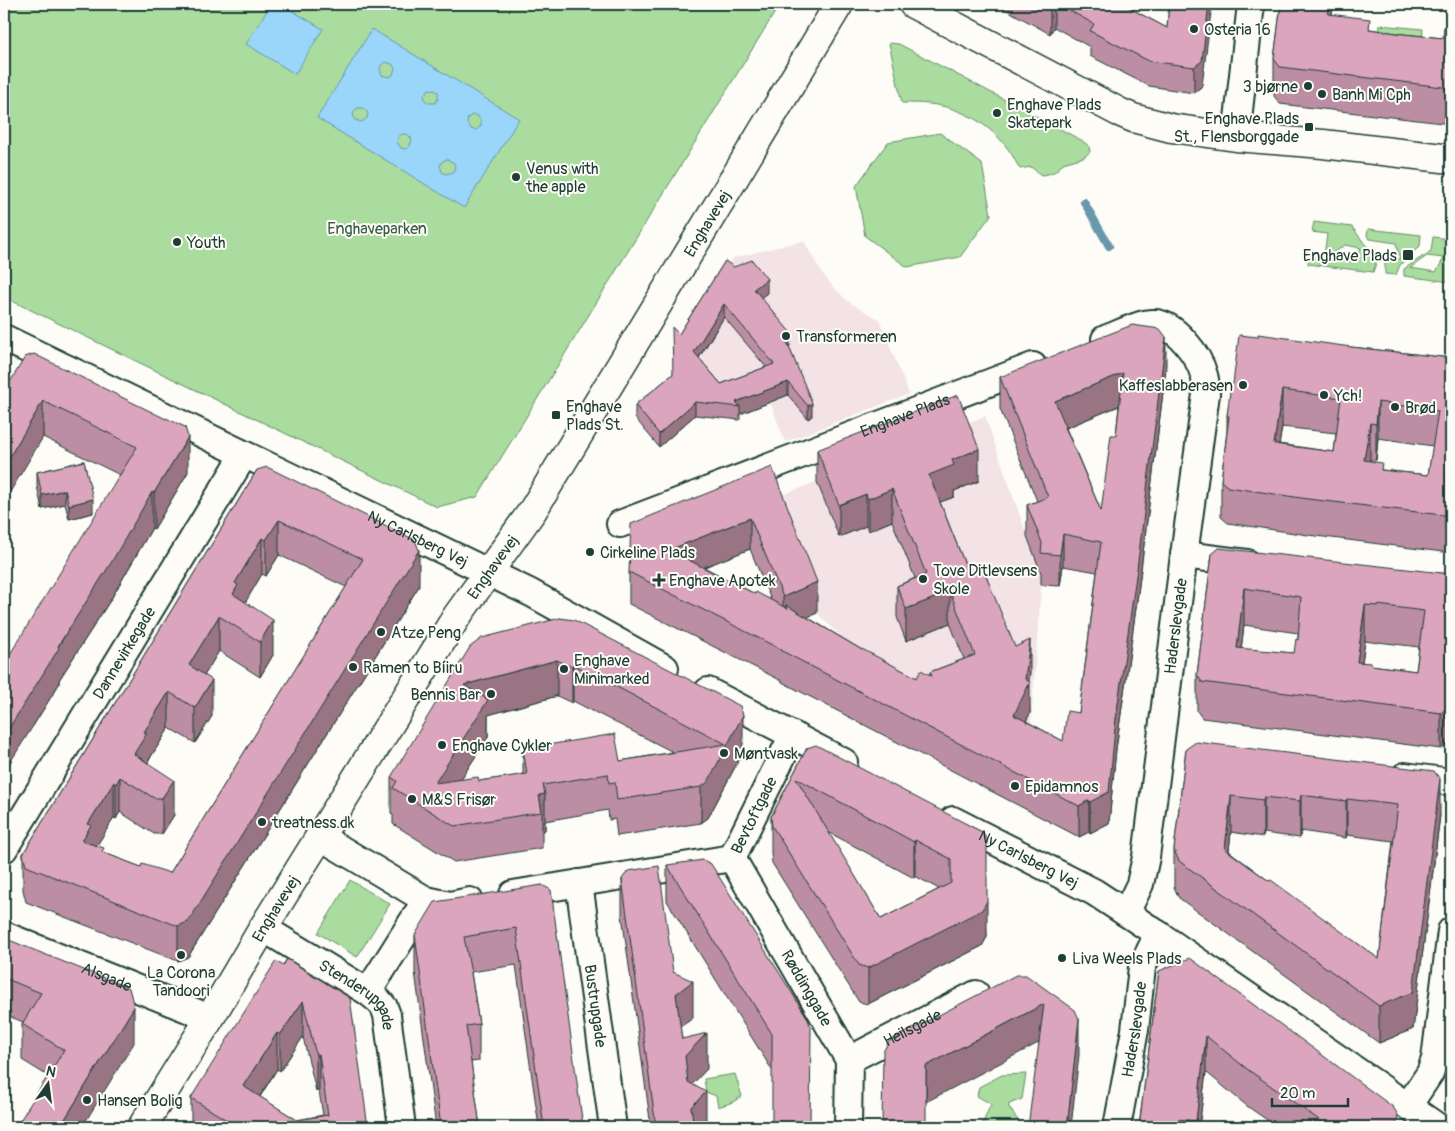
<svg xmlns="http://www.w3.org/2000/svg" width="1455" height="1131" font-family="Pangolin,sans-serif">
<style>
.built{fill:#f3e2e6}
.green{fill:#a9dc9e;stroke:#648c69;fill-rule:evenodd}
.water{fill:#9ad5fa;stroke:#6998ab;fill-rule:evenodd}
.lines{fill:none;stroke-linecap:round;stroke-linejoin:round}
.stream{stroke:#6998ab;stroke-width:8}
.minor-casing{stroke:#1f3d34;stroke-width:30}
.tertiary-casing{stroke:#1f3d34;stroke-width:31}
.minor{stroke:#fdfcf7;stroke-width:26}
.tertiary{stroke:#fdfcf7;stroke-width:28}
.wall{fill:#bc8ea3;stroke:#1f3d34;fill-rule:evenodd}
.shaded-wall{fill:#997484;stroke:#1f3d34}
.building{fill:#dba5bd;stroke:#1f3d34;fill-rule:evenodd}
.poi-dot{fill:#1f3d34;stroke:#fdfcf7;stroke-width:2}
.labels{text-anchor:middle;stroke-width:4;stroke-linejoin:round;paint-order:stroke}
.poi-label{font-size:16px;fill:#1f3d34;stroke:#fdfcf7;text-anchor:start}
.street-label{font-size:16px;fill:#1f3d34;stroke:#fdfcf7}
.park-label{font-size:16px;fill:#3b5d49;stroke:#fdfcf7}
</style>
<rect width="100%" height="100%" fill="#fdfcf7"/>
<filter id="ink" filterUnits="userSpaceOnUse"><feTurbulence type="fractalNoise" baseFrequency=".02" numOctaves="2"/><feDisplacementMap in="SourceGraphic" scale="10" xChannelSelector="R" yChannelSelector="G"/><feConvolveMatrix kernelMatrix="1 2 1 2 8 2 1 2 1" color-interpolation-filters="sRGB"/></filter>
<g filter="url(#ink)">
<path class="built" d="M 802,241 L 805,243 L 821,272 L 834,288 L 850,303 L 879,319 L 909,394 L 785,442 L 770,402 L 726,419 L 726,418 L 700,411 L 666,439 L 659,447 L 635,418 L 676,384 L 716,288 L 733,258 Z
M 985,416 L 1027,536 L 1042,574 L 1030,736 L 847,643 L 817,613 L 772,499 Z"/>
<path class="green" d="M 4,4 L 780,4 L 477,497 L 437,507 L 4,297 Z
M 1380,25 L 1423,29 L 1421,50 L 1378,46 Z
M 889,43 L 899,44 L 1081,140 L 1089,146 L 1090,152 L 1084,157 L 1063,163 C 1057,172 1052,174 1041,175 L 1031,167 L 1020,169 C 1016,163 1013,155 1008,149 C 990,124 960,107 929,104 C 921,103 911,103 902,103 Z
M 940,133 L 982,164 L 991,215 L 960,257 L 907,267 L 865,236 L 856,186 L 888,142 Z
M 1314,222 L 1352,227 L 1377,260 L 1373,272 L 1308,264 L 1309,254 L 1324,256 L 1327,234 L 1312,232 ZM 1345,245 L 1361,248 L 1353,262 L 1326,258 Z
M 1368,229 L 1421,235 L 1420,246 L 1400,265 L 1396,275 L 1385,274 L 1385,257 L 1400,259 L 1396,243 L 1370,239 L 1367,236 Z
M 1433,237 L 1451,239 L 1451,282 L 1404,276 L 1404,269 L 1431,251 ZM 1427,256 L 1444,258 L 1436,272 L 1410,268 Z
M 350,880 L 390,904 L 357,957 L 318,933 Z
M 735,1074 L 742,1096 L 733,1102 L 718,1107 L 716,1096 L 706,1092 L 704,1079 Z
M 1026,1074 L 1022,1099 L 1009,1104 L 1009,1107 L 1019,1122 L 1019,1127 L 981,1127 L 991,1104 L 977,1096 L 979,1087 L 1002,1075 Z"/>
<path class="water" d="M 271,4 L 281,4 L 323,29 L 295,74 L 246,44 Z
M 372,29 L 519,119 L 464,208 L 317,118 ZM 385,62 L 392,64 L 395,68 L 393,75 L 389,77 L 382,75 C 379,70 380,65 385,62 ZM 429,89 L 434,90 L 438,92 L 438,99 L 435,103 L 428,103 L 425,100 L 424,95 ZM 358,108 L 363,108 L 368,113 L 367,118 L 362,122 L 355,120 C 352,115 353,110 358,108 ZM 472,115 L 477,115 L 481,121 L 481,126 L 476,130 L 471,129 L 467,123 L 468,118 ZM 402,134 L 407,134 L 412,139 L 410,146 L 406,149 L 401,148 L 397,142 L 398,137 ZM 447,159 L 454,163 L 455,167 L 453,172 L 446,174 L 442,172 L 440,165 L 443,161 Z"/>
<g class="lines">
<path class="stream" d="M 1084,202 L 1109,246"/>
<defs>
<g id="minor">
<path d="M 1236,137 L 1251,4"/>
<path id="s1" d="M 4,338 L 531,593 L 665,668"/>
<path d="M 1105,339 C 1120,334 1136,324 1152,323 C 1174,321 1199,356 1204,375 C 1206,381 1206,388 1206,394 L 1184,555 L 1146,857 L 1140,884 L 1126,913"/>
<path id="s2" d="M 620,524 L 1033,366"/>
<path d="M 1184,555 L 1247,563"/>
<path d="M 708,691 L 844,762"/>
<path d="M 1405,776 L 1451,782"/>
<path id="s3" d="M 953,820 L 1094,892 L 1158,934 L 1438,1127"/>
<path d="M 319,836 L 426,900 L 450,905 L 470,901"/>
<path id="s4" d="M 4,849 L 244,455"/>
<path id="s5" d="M 732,858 L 849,1060 L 848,1127"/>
<path id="s6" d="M 579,883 L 613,1127"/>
<path id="s7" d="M 513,894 L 732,858 L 793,735"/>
<path id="s8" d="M 263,928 L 368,992 L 379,1001 L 384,1007 L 387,1015 L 402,1127"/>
<path id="s9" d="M 4,935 L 210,1018"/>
<path d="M 368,992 L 426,900"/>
<path id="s10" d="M 849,1060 L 976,994"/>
<path d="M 1408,1106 L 1430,1073 L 1435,1059 L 1451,931"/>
<path id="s11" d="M 1117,1127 L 1135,1030 L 1142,967 L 1158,934"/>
</g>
<g id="tertiary">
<path d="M 913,4 L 1119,112 L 1133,118 L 1171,128 L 1236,137 L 1323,144 L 1451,159"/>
<path id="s12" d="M 142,1127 L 210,1018 L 263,928 L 457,616 L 533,510 L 741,167 L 839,4"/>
</g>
</defs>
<use href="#minor" class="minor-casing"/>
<use href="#tertiary" class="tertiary-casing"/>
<use href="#minor" class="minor"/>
<use href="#tertiary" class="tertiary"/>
</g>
<path class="wall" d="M 993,4 L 1122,4 L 1167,28 L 1169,4 L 1202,86 L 1194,93 L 1149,86 L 1090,56 L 1090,47 L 1054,27 L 1050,34 L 1007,10 Z
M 1281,4 L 1334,4 L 1332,14 L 1370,29 L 1403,34 L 1443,38 L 1451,29 L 1451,124 L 1280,104 L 1274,96 L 1274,59 Z
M 725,261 L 767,293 L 761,297 L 790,346 L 789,346 L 812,416 L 808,419 L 788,395 L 740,414 L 740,420 L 695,415 L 659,447 L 635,418 L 635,405 L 673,374 L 679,334 ZM 724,317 L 766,367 L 721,384 L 699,358 Z
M 1351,347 L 1451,358 L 1451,553 L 1308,535 L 1228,523 L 1221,517 L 1221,481 L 1227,431 L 1227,416 L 1233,384 ZM 1282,427 L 1336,433 L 1334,452 L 1279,444 ZM 1378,438 L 1433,446 L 1428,475 L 1382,470 L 1370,461 L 1370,460 L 1376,460 Z
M 34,354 L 188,472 L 154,529 L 152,528 L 111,599 L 59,680 L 59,684 L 33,726 L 120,475 L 43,437 Z
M 1166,368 L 1137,601 L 1116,749 L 1109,823 L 1090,833 L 1089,832 L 1079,837 L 782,682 L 782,681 L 629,604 L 629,572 L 772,467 L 817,613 L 807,617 L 862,650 L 917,678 L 930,675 L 930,672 L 964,659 L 950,623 L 906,641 L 897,617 L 897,586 L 915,578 L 892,521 L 868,531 L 866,526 L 839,537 L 817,482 L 817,450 L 979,481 L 954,491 L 954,497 L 940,502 L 968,572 L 1030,672 L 1028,681 L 1030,713 L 1026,721 L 1063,741 L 1079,713 L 1097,572 L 1063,566 L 1060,586 L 1041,585 L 1041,573 L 1027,536 L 1027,505 L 1037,501 L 1000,409 L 1000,377 ZM 1119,406 L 1116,435 L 1101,511 L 1066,428 ZM 750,549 L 771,600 L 755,594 L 704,567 Z
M 84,461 L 93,513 L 69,519 L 65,504 L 42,509 L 37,486 L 37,472 Z
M 257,470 L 419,586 L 188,957 L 178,961 L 26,902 L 23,890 L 23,854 ZM 279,555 L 346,587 L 170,873 L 141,867 L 104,853 L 96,846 L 114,818 L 116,819 L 120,812 L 154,834 L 162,834 L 174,815 L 147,763 L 169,728 L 195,743 L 212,716 L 204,675 L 219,651 L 260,677 L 273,655 L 245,602 L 262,574 L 266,576 Z
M 1212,554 L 1451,574 L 1451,731 L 1450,741 L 1441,749 L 1202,718 L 1197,711 L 1197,675 ZM 1244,625 L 1298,633 L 1298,640 L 1294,653 L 1241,649 ZM 1365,641 L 1378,643 L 1378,642 L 1419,647 L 1416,671 L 1371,665 L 1362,662 Z
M 560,618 L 743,752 L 708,818 L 701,823 L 617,836 L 615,819 L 609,820 L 608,810 L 545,821 L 545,830 L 542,831 L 542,848 L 454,862 L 393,824 L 393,815 L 391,813 L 391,777 ZM 557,696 L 572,703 L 573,701 L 673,752 L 620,761 L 523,749 L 523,775 L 479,781 L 461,779 L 488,737 L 488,715 Z
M 807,748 L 982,832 L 987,937 L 982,946 L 868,1004 L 859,1002 L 772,863 L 771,853 L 771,817 ZM 828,832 L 914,878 L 915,876 L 939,889 L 881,919 Z
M 1186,749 L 1440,815 L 1413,1029 L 1379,1043 L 1179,898 L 1174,887 L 1174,850 ZM 1301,831 L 1346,838 L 1347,835 L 1393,841 L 1379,959 L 1269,881 L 1229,851 L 1231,832 L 1263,837 L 1264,833 L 1300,838 Z
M 667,865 L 807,1017 L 772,1070 L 667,901 Z
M 622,879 L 673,972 L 693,1018 L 680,1027 L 682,1039 L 707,1069 L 692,1084 L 706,1127 L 651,1127 L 622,915 Z
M 542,885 L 583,1127 L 539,1127 L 516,965 L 471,972 L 479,1024 L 479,1061 L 471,1062 L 480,1127 L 436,1127 L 415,972 L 415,935 Z
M 4,938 L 134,1043 L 48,1076 L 22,1060 L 22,1024 L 23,1022 L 4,1014 Z
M 287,959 L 368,1127 L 191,1127 L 191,1098 ZM 303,1037 L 316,1091 L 319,1091 L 323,1115 L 297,1120 L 260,1097 L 277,1069 L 280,1071 Z
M 1159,971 L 1398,1127 L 1277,1127 L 1247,1106 L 1206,1072 L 1199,1127 L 1139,1127 Z"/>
<path class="shaded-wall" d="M 1053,4 L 1054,4 L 1054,27 L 1050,34 L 1050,9 Z
M 1209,4 L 1212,4 L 1202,86 L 1194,93 L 1194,67 Z
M 1328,4 L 1334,4 L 1330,24 L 1328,50 Z
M 767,279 L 767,293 L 754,303 L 754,289 Z
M 724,304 L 724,317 L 694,365 L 694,352 Z
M 790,332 L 790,346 L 785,350 L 785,337 Z
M 1166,337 L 1166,368 L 1137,601 L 1116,749 L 1109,823 L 1090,833 L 1090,802 L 1116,718 Z
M 1123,373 L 1123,404 L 1066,428 L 1066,458 L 1055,401 Z
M 788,382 L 788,395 L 740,414 L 740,407 L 736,402 Z
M 1282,390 L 1282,427 L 1274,480 L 1274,444 Z
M 43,401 L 43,437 L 4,502 L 4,466 Z
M 695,402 L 695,415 L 659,447 L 659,434 Z
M 1378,402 L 1378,438 L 1376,460 L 1376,424 Z
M 812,403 L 812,416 L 808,419 L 808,406 Z
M 1370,423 L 1370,460 L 1364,497 L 1364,460 Z
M 188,437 L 188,472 L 154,529 L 154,493 Z
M 979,449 L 979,481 L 954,491 L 954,497 L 929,506 L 929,475 L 952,460 Z
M 892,489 L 892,521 L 868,531 L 868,499 Z
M 65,490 L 65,504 L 42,509 L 42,495 Z
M 152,492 L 152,528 L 111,599 L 59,680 L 59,684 L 33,726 L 4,772 L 4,736 Z
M 866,494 L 866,526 L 839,537 L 839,505 Z
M 93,499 L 93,513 L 69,519 L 69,505 Z
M 750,518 L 750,549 L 669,581 L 669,550 Z
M 279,520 L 279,555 L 266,576 L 266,540 Z
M 1063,534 L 1063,566 L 1060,586 L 1060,555 Z
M 262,538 L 262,574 L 238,615 L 233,594 L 235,583 Z
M 419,550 L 419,586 L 188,957 L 178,961 L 178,926 Z
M 817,582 L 817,613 L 788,626 L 788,609 L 786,605 L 786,627 L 783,628 L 783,597 Z
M 1244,588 L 1244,625 L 1237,685 L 1237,648 Z
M 950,592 L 950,623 L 906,641 L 906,609 Z
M 1365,605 L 1365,641 L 1357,698 L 1357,662 Z
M 219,616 L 219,651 L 189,701 L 189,665 Z
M 273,620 L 273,655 L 260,677 L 260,642 Z
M 1030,640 L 1030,672 L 1028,688 L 1030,682 L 1030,713 L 1014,746 L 1014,715 L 1025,679 Z
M 557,660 L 557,696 L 488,715 L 488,737 L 438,815 L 435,783 L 464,685 Z
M 573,664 L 573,701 L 572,703 L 572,667 Z
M 212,680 L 212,716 L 195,743 L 195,708 Z
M 169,692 L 169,728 L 147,763 L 134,754 L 144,732 Z
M 1451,694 L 1451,731 L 1450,741 L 1441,749 L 1441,713 Z
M 743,715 L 743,752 L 708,818 L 701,823 L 701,787 Z
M 120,777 L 120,812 L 116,819 L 116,784 Z
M 1440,779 L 1440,815 L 1413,1029 L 1379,1043 L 1379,1006 Z
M 174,780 L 174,815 L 162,834 L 162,798 Z
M 114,782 L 114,818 L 91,855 L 82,841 L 88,824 Z
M 545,794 L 545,830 L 542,831 L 542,812 L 539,795 Z
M 1301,795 L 1301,831 L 1300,838 L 1300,801 Z
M 1231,796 L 1231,832 L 1225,885 L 1225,849 Z
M 1264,797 L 1264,833 L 1263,837 L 1263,800 Z
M 1347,799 L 1347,835 L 1346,838 L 1346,801 Z
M 1089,800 L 1089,832 L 1079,837 L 1079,806 Z
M 915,840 L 915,876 L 914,878 L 914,842 Z
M 987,901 L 987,937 L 982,946 L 868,1004 L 868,968 Z
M 693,981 L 693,1018 L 676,1030 L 676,994 Z
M 303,1001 L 303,1037 L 280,1071 L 280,1035 Z
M 1044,1004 L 1044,1040 L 926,1102 L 926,1066 Z
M 134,1007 L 134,1043 L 82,1127 L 60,1127 Z
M 1079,1019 L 1079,1055 L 1071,1127 L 1067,1127 Z
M 277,1033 L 277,1069 L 243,1123 L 243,1086 Z
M 707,1033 L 707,1069 L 685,1092 L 685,1056 Z
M 1206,1036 L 1206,1072 L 1199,1127 L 1196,1127 L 1196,1121 Z
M 319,1054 L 319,1091 L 316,1091 L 316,1055 Z
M 706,1092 L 706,1127 L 691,1127 L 691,1107 Z"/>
<path class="building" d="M 1040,4 L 1053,4 L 1050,9 Z
M 1058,4 L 1122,4 L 1167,28 L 1169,4 L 1209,4 L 1202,61 L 1194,67 L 1149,61 L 1090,31 L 1094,24 Z
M 1281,4 L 1329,4 L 1328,14 L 1370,19 L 1369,29 L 1403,34 L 1443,38 L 1444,27 L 1451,29 L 1451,88 L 1280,67 L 1274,59 Z
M 752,260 L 767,279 L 754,289 L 790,332 L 785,337 L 812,403 L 808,406 L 788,382 L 736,402 L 740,407 L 695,402 L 659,434 L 635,405 L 673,374 L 672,327 L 679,334 L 725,261 L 734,267 ZM 724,304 L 774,364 L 721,384 L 694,352 Z
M 1132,325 L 1160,329 L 1166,337 L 1137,569 L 1116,718 L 1109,792 L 1090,802 L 1089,800 L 1079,806 L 782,651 L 782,650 L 629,572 L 631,524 L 772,467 L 817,582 L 783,597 L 750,518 L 669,550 L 755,594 L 756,592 L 788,609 L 786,605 L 862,650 L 862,649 L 917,678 L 921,670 L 932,676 L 930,672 L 975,655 L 950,592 L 906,609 L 897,586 L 926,574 L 892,489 L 868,499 L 866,494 L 839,505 L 817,450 L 958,395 L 979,449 L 952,460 L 954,465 L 929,475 L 968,572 L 982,566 L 1015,647 L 1030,640 L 1025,679 L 1030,682 L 1014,715 L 1063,741 L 1067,711 L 1079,713 L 1101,542 L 1063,534 L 1060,555 L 1041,553 L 1042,543 L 1027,505 L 1048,497 L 1000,377 ZM 1123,373 L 1116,435 L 1111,435 L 1101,511 L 1065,427 L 1066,427 L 1055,401 Z
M 1258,334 L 1351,347 L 1451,358 L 1451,516 L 1308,499 L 1228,487 L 1221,481 L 1229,416 L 1227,416 L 1231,384 L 1233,384 L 1239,335 L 1258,337 ZM 1282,390 L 1341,398 L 1334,452 L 1274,444 ZM 1378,402 L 1438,411 L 1428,475 L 1381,470 L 1382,463 L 1364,460 L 1370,423 L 1376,424 Z
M 34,354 L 166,419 L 166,418 L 185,427 L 188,437 L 154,493 L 152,492 L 111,563 L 58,646 L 59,648 L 33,690 L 4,736 L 4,664 L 137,447 L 43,401 L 4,466 L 4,392 L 25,357 Z
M 84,461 L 93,499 L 69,505 L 65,490 L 42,495 L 37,472 Z
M 267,467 L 415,540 L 419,550 L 188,922 L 178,926 L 26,866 L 23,854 L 257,470 ZM 279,520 L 363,559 L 170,873 L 142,864 L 141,867 L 102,852 L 104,848 L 82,841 L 91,825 L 88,824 L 114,782 L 116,784 L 120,777 L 154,798 L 162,798 L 174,780 L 134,754 L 147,733 L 144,732 L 169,692 L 195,708 L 212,680 L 189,665 L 219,616 L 260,642 L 273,620 L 233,594 L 238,585 L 235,583 L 262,538 L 266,540 Z
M 1219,548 L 1451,574 L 1451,694 L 1450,705 L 1441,713 L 1202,682 L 1197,675 L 1212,554 ZM 1244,588 L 1301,597 L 1298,640 L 1296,639 L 1294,653 L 1237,648 ZM 1365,605 L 1378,606 L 1378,605 L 1424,611 L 1416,671 L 1371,665 L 1371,663 L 1357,662 Z
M 560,618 L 574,620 L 740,706 L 743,715 L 708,782 L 701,787 L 617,800 L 615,782 L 609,783 L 608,774 L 543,785 L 545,794 L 539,795 L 542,812 L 454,826 L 393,788 L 397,781 L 391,777 L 470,647 L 482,638 ZM 557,660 L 572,667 L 573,664 L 726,744 L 620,761 L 615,734 L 523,749 L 527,774 L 479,781 L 478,777 L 435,783 L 488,700 L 464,685 Z
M 1196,742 L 1434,771 L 1440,779 L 1413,992 L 1379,1006 L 1179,861 L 1174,850 L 1186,749 ZM 1301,795 L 1346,801 L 1347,799 L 1398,805 L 1379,959 L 1271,880 L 1269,881 L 1225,849 L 1231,796 L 1263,800 L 1264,797 L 1300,801 Z
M 816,745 L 982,832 L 987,840 L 987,901 L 982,910 L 868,968 L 859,965 L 772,826 L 771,817 L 807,748 ZM 796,778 L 914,842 L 915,840 L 951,859 L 951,883 L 881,919 Z
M 703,860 L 711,864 L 807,1017 L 811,1028 L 810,1127 L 772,1127 L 772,1034 L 667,865 Z
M 659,866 L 673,972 L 693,981 L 676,994 L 682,1039 L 707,1033 L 685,1056 L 688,1082 L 706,1092 L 691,1107 L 694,1127 L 656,1127 L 622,879 L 628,871 Z
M 542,885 L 551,890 L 583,1127 L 544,1127 L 516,928 L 464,937 L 471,973 L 479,1024 L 466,1026 L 480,1127 L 441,1127 L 415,935 L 435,902 Z
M 4,938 L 129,988 L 134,1007 L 60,1127 L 16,1127 L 64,1050 L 22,1024 L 41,993 L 4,978 Z
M 1190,958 L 1393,1107 L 1398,1115 L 1396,1127 L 1329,1127 L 1247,1069 L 1206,1036 L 1196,1121 L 1178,1119 L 1179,1127 L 1139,1127 L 1159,971 Z
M 287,959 L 350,998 L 368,1127 L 238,1127 L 191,1098 L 276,961 L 283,966 ZM 303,1001 L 316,1055 L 319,1054 L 328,1115 L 297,1120 L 243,1086 L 277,1033 L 280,1035 Z
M 1016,975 L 1026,975 L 1075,1010 L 1079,1019 L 1067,1127 L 1028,1127 L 1044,1004 L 926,1066 L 926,1127 L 882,1127 L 883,1052 L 889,1041 Z"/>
</g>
<g class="poi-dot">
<circle cx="1194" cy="29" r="5"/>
<circle cx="1308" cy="86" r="5"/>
<circle cx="1322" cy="94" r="5"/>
<circle cx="997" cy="113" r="5"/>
<rect x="1304" y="122" width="10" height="10" rx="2.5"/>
<circle cx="516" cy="177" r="5"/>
<circle cx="177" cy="242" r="5"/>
<rect x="1402" y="249" width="12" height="12" rx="2.5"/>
<circle cx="786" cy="336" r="5"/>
<circle cx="1243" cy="385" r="5"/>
<circle cx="1324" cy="395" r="5"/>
<circle cx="1395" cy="407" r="5"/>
<rect x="551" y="410" width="10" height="10" rx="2.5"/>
<circle cx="590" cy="552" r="5"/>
<circle cx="923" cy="579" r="5"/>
<path d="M656.5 572.5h5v5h5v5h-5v5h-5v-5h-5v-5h5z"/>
<circle cx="381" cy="632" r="5"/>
<circle cx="353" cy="667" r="5"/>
<circle cx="564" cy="669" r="5"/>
<circle cx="491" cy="694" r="5"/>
<circle cx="442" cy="745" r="5"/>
<circle cx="724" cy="753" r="5"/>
<circle cx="1015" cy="786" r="5"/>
<circle cx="412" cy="799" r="5"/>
<circle cx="262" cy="822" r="5"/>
<circle cx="181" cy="955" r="5"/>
<circle cx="1062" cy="958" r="5"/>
<circle cx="87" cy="1100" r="5"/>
</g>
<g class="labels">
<g class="poi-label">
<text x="1204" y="35">Osteria 16</text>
<text x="1298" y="92" text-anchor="end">3 bjørne</text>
<text x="1332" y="100">Banh Mi Cph</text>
<text x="1007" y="110">Enghave Plads<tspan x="1007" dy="18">Skatepark</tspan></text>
<text x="1299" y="124" text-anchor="end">Enghave Plads<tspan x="1299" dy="18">St., Flensborggade</tspan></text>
<text x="526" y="174">Venus with<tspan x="526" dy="18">the apple</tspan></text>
<text x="187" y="248">Youth</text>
<text x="1397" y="261" text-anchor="end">Enghave Plads</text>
<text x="796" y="342">Transformeren</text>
<text x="1233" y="391" text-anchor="end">Kaffeslabberasen</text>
<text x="1334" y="401">Ych!</text>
<text x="566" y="412">Enghave<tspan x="566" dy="18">Plads St.</tspan></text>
<text x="1405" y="413">Brød</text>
<text x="600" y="558">Cirkeline Plads</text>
<text x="933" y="576">Tove Ditlevsens<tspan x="933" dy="18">Skole</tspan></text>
<text x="669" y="586">Enghave Apotek</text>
<text x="391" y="638">Atze Peng</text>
<text x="574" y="666">Enghave<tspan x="574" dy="18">Minimarked</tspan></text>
<text x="363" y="673">Ramen to Bíiru</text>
<text x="481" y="700" text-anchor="end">Bennis Bar</text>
<text x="452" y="751">Enghave Cykler</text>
<text x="734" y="759">Møntvask</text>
<text x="1025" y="792">Epidamnos</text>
<text x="422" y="805">M&amp;S Frisør</text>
<text x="272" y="828">treatness.dk</text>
<text x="1072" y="964">Liva Weels Plads</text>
<text x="181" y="978" text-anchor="middle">La Corona<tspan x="181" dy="18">Tandoori</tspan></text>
<text x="97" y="1106">Hansen Bolig</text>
</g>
<g class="street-label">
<text dy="6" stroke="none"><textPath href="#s12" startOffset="1066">Enghavevej</textPath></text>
<text dy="6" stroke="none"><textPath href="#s2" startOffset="305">Enghave Plads</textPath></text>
<text dy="6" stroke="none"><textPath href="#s1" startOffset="460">Ny Carlsberg Vej</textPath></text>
<text dy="6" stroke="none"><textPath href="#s12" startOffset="661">Enghavevej</textPath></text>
<text transform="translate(1175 626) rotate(-83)" y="6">Haderslevgade</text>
<text dy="6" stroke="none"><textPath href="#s4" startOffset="230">Dannevirkegade</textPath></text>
<text dy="6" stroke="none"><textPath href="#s7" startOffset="270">Bevtoftgade</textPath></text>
<text dy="6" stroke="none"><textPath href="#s3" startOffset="85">Ny Carlsberg Vej</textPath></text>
<text dy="6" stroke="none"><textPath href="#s12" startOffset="256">Enghavevej</textPath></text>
<text dy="6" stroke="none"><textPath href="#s9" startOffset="111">Alsgade</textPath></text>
<text dy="6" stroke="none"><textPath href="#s5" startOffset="150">Røddinggade</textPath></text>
<text dy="6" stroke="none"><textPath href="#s8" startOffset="118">Stenderupgade</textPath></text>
<text dy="6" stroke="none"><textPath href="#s6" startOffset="124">Bustrupgade</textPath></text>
<text dy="6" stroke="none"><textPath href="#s10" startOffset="71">Heilsgade</textPath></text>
<text dy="6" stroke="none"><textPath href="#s11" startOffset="99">Haderslevgade</textPath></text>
</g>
<g class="park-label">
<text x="377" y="234">Enghaveparken</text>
</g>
</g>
<rect width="1455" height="1131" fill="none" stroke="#fdfcf7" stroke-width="20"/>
<rect x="10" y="10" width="1435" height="1111" fill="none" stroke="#1f3d34" stroke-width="2" filter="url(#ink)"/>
<g transform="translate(48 1084) rotate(14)" stroke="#fdfcf7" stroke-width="4" paint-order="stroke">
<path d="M0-4L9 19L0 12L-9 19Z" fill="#1f3d34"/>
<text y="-8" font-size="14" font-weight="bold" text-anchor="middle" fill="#1f3d34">N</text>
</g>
<path d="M1272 1098v8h76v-8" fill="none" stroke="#1f3d34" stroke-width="2.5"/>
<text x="1280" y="1098" font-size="15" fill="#1f3d34" stroke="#fdfcf7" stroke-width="4" paint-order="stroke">20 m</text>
</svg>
